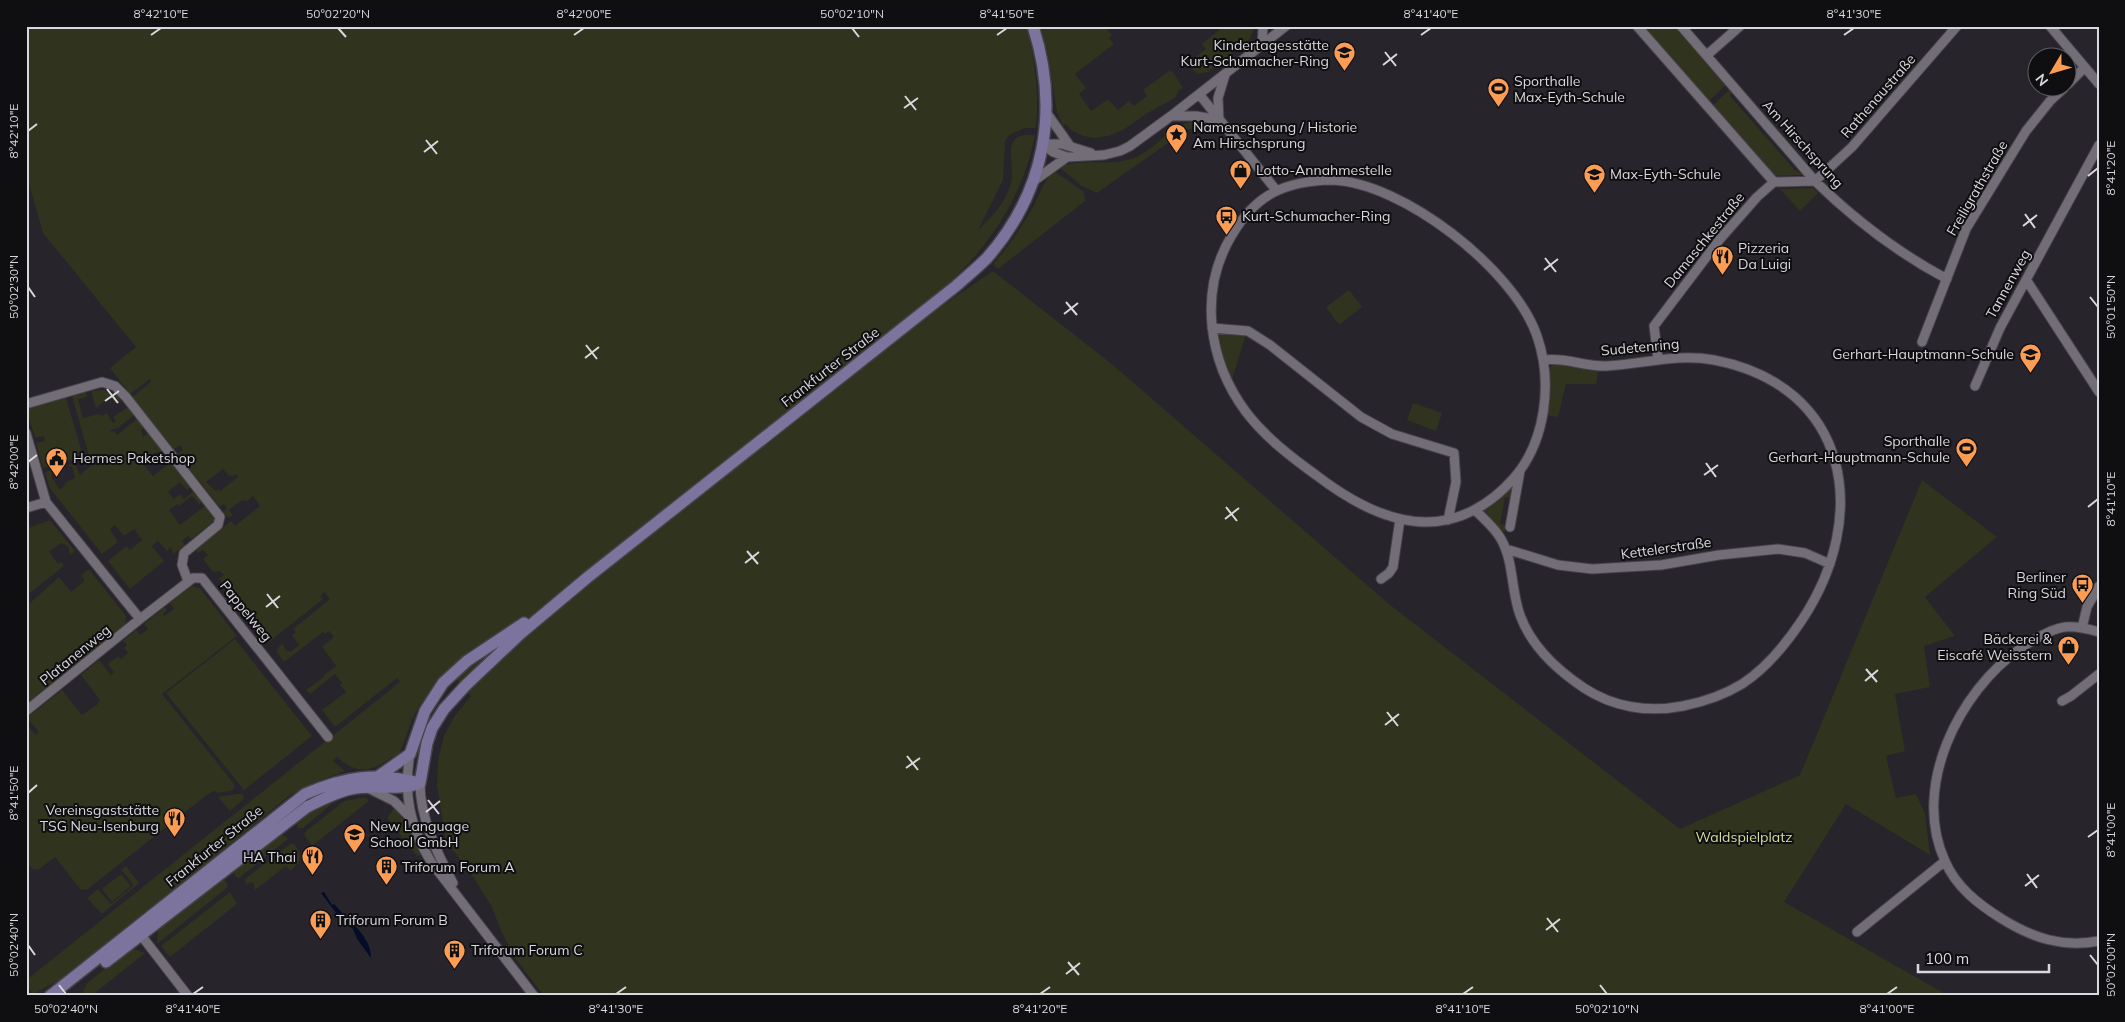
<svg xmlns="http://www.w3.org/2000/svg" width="2125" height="1022" font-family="Mulish,sans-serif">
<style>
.green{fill:#30331d;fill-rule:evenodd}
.water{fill:#040d26}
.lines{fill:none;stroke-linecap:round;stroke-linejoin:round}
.minor-casing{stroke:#454248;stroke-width:11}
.major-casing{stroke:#454248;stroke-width:14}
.minor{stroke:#726d77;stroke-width:9}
.major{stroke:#7c749d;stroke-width:11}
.ticks{fill:none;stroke:#dad8dd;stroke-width:2}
.labels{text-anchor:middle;stroke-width:4;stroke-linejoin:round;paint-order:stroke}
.poi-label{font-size:14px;fill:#dad8dd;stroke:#0f0e11;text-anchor:start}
.street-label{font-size:14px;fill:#dad8dd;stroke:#0f0e11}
.park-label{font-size:14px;fill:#d5df9e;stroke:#0f0e11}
.neatline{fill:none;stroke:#dad8dd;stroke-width:2}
.ticks-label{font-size:12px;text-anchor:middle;fill:#dad8dd}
</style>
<rect width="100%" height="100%" fill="#27242c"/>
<path class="green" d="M 26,26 L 1026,26 C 1036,60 1039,93 1036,128 L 1025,128 L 1009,135 L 1005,142 L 1003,180 L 978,230 C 993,216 1005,203 1011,183 C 1016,163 998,131 1035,135 C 1022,202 984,255 932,298 L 939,308 L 993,271 L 1113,365 L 1389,604 L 1680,829 L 1800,775 L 1922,480 L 1997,537 L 1925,597 L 1955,636 L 1924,646 L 1930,687 L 1895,694 L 1905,751 L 1886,756 L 1896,798 L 1916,794 L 1925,814 L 1930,855 L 1846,804 L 1784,902 L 1949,996 L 544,996 L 515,958 L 501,931 L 492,907 L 472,875 L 446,841 L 437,785 L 438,760 L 444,736 L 454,717 L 471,696 L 450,671 C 437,684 424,697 415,714 C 407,729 405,746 395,760 L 392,757 C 372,772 356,775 337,757 L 333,761 L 345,771 L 311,784 L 290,795 L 71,975 C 58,982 45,986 34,995 L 26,985 L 26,980 L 40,969 L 400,682 L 397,678 L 335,727 L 322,710 L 346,692 L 340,685 L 342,683 L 335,674 L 310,694 L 306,690 L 325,676 L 324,675 L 336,666 L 322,647 L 334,637 L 329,631 L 325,634 L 323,632 L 284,662 L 276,651 L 282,643 L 286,650 L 290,652 L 299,645 L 292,635 L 296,632 L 293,629 L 330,599 L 324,592 L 320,596 L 323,599 L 269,642 L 219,579 L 224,575 L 220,571 L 213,572 L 203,559 L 208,555 L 203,550 L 198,553 L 197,552 L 197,548 L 231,521 L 235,526 L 260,506 L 253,496 L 247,501 L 242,500 L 229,510 L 233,515 L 229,518 L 223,512 L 227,508 L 224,504 L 220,507 L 178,454 L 183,450 L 180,445 L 174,449 L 132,397 L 151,382 L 150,379 L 130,394 L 110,368 L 136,347 L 43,233 L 26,173 ZM 223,469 L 229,476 L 231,475 L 233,477 L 236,474 L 238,477 L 220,491 L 219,489 L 216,491 L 206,482 Z
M 1041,26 L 1105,26 L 1112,35 L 1109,38 L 1114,44 L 1075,74 L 1086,88 L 1079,94 L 1091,111 L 1107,100 L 1110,101 L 1118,110 L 1129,101 L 1134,106 L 1147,96 L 1143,90 L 1169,71 L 1173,72 L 1183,88 L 1179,90 L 1175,98 L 1146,114 L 1123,130 L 1108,136 L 1095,138 L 1083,136 L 1071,130 L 1066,124 L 1063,126 L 1057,112 L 1049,60 Z
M 1224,26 L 1255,26 L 1250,39 L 1208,72 L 1197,74 L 1187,63 L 1187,58 L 1190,55 L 1193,59 L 1206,49 L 1202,44 Z
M 1642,26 L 1675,26 L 1726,85 L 1709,101 Z
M 1729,90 L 1731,92 L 1730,96 L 1795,170 L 1804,175 L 1774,176 L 1712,106 Z
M 1198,121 L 1210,123 C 1203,128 1193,127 1185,131 L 1097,193 L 1082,186 L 1059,167 C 1083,157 1111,168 1136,157 C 1157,148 1174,121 1198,121 Z
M 1054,171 L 1084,192 L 1085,201 L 998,269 L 993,264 C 1008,247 1021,228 1032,209 C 1039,196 1043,181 1054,171 Z
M 1813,188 L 1818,193 L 1800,211 L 1780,189 Z
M 1349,290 L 1362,307 L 1339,325 L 1326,307 Z
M 1219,334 L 1246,334 L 1232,380 L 1223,359 Z
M 1558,363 L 1598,371 L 1596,384 L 1566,384 L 1558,417 L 1546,415 L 1548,371 L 1553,364 Z
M 104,390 L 117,395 L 121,400 L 116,404 L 110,397 L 96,408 L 91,391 Z
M 86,392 L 87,397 L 78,399 L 83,418 L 99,414 L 102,416 L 107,413 L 113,423 L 116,421 L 113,417 L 128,407 L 134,415 L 118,428 L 110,430 L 111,432 L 114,431 L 117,435 L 137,419 L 144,428 L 141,430 L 143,437 L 149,433 L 168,458 L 165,461 L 157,451 L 143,464 L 153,476 L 171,462 L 191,487 L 187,490 L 180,482 L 168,492 L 174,499 L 180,494 L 184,499 L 194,491 L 202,500 L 200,505 L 192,496 L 179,506 L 177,504 L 169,510 L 180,525 L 206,505 L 215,517 L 214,521 L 191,539 L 188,536 L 182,541 L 185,545 L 173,554 L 171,547 L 167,551 L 158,541 L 152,546 L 164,561 L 130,589 L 108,561 L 126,546 L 130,550 L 142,540 L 134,529 L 124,536 L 115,525 L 110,529 L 118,542 L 102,554 L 49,487 L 45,472 L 51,470 L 52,480 L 54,480 L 60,490 L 65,485 L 64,483 L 75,478 L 72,466 L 69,467 L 68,465 L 75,463 L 80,475 L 92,465 L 98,464 L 95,454 L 89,456 L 72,396 Z
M 66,398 L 83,456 L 43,468 L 36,443 L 45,441 L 44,436 L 35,438 L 27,412 L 30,408 Z
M 1413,403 L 1442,413 L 1436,431 L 1407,420 Z
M 1510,488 L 1512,490 L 1511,498 L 1505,497 L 1500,524 L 1506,525 L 1505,532 L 1501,531 L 1483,512 Z
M 50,520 L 75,551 L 70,555 L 68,546 L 61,543 L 49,552 L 58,564 L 61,562 L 64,566 L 26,596 L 26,529 Z
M 89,569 L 126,616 L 125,626 L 26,705 L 26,604 L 30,603 L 59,577 L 71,592 L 85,581 L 81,575 Z
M 191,586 L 200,588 L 237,636 L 162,694 L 234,784 L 234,789 L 230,791 L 217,793 L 215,791 L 208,794 L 88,889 L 81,890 L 55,857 L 38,870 L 33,869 L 26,862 L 26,724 L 36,735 L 39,732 L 27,718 L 62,690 L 82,715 L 98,704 L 100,700 L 81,675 L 99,660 L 111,675 L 114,672 L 108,664 L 118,656 L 121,659 L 128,653 L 124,648 L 127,645 L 123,641 L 136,630 L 140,635 L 148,629 L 144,624 L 165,607 L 167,610 L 163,614 L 164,616 L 174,609 L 170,603 Z
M 235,639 L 312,736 L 244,790 L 166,693 Z
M 237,794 L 243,794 L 244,799 L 230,811 L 218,797 Z
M 365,797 L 369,801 L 312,846 L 304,835 L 305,832 L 344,801 Z
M 339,798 L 303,828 L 298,828 L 297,822 L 310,809 Z
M 394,808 L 407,823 L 421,854 L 419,856 L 416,855 L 387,818 Z
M 279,835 L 285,836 L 288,839 L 239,878 L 235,876 L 233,870 Z
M 293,843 C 304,856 302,861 290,871 L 286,866 L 255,890 L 253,882 L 246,884 L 245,879 L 290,844 Z
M 126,866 L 139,883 L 102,914 L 87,898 L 98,889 L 111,904 L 133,886 L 131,881 L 121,870 Z
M 121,874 L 131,886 L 112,902 L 102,889 Z
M 221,879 L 226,881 L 228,887 L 157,944 L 158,928 Z
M 230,892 L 237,904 L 170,957 L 161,946 Z
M 133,949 L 145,953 L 91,996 L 81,996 L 87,983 L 128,951 Z"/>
<path class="water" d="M 324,892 L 332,905 L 334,904 C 347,919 372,937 371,958 L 357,939 L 353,929 L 343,922 L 321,893 Z"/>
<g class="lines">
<defs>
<path id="minor" d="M 1637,26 L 1774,182
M 1681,26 L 1815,181 C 1854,219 1898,253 1947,279
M 2050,26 L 2099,84
M 1262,45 L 1263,26
M 1707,55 L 1740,26
M 2068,84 L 2084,68
M 1199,94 L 1276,190
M 1046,112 L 1070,146
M 1171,116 L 1196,116 L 1219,120
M 1219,120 L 1218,98 L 1225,75
M 1043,144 L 1053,152 L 1067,157 L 1104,155 L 1120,151 L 1130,146 L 1171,116 L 1286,26
M 1043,144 L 1062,144 L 1091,153
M 1035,180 L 1067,157
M 1332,180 C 1402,182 1514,269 1537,336 C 1553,382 1546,442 1513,479 C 1490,505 1460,522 1426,522 C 1387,522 1346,498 1316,475 C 1291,457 1265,437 1246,412 C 1208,361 1198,291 1232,235 C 1256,194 1285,181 1332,180 Z
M 1815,181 L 1852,147 L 1957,26
M 2027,281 L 2099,392
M 1212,328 L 1248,331 L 1270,345 L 1361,417 L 1392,434 L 1454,453 L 1456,482 L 1448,520
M 1922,342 L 1966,229 L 2026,131 L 2050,101 L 2064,88
M 1658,359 L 1654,326 L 1720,239 L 1757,197 L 1774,182 L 1815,181
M 1975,386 L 2000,328 L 2099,145
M 26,404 L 102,382 L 115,386 L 126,397 L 220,517 L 218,525 L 184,553 L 182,565 L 188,581
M 26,433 L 46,502
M 26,508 L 46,502 L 140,619 L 193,578 L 202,578 L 328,737
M 1475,510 C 1484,519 1495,528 1501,539 C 1514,562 1511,591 1520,615 C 1531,646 1557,670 1584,688 C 1613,707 1648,713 1683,706 C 1703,702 1724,695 1742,684 C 1767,668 1786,644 1802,620 C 1871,516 1850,386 1714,360 C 1677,353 1644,364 1607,366 C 1585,367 1566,357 1544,360
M 1510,527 L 1520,471
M 1506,549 L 1558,565 L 1592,569 L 1661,565 L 1719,555 L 1778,549 L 1805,553 L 1830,564
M 1381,579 L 1389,573 L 1393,567 L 1400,519
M 2082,628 L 2087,607 L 2099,586
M 2099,632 C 2088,629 2077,626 2065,627 C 2050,629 2033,640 2021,648 C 1959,691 1911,787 1945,861 C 1956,887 1978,904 2002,919 C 2033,938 2063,948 2099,941
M 2062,701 L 2071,696 L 2099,674
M 26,711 L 140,619
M 410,754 C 403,794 410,827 431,862 L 534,996
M 420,783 C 420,818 437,853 453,883
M 368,788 L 394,801 L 410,817
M 137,930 L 188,996
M 1857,932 L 1945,861"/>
<path id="major" d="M 376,778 L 410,754 L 425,711 L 443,683 L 467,661 L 524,623
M 420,783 L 427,743 L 432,728 L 444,709 L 466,685 L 520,634 L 588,577 L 956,286 C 966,277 977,268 987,258 C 1045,192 1060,110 1033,26
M 106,962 L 307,807 C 321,800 336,792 351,789 C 374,784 396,791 418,784
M 50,996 L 305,794 C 346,776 376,772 420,783"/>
</defs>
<use href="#minor" class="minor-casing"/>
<use href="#major" class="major-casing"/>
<use href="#minor" class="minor"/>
<use href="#major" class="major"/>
</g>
<path class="ticks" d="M 338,28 L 346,37M 852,28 L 859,37M 151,35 L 161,28M 574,35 L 584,28M 997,35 L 1007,28M 1421,35 L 1431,28M 1844,35 L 1854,28M 1385,52 L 1396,66M 1383,65 L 1397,54M 905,96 L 916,110M 904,108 L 918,98M 28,131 L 37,124M 426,140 L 437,154M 424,152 L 438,141M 2088,176 L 2098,168M 2025,214 L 2035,228M 2023,226 L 2037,215M 1545,258 L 1556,272M 1544,270 L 1558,259M 28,287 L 35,297M 2090,297 L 2098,307M 1066,302 L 1077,315M 1064,314 L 1078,303M 586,345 L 597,359M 585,358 L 599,347M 107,389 L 118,403M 105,401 L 119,391M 28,462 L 37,455M 1706,463 L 1716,477M 1704,475 L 1718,465M 1226,507 L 1237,521M 2088,507 L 2098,499M 1225,519 L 1239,508M 747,551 L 758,564M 745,563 L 759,552M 267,594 L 278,608M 266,607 L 280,596M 1866,669 L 1877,682M 1865,681 L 1878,670M 1387,712 L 1398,726M 1385,725 L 1399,714M 907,756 L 918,770M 906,768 L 920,758M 28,793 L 37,785M 428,800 L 439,814M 426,812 L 440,801M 2088,837 L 2098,830M 2027,874 L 2037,888M 2025,886 L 2039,875M 1547,918 L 1558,932M 1546,930 L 1560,919M 28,945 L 35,955M 2090,955 L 2098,965M 1068,962 L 1079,975M 1066,974 L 1080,963M 59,985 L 66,994M 1600,985 L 1607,994M 193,994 L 203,987M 616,994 L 626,987M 1040,994 L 1050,987M 1463,994 L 1473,987M 1887,994 L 1897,987"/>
<defs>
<symbol id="school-pin" viewBox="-11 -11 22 30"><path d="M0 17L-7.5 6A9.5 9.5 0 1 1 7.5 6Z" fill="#fc9d53" stroke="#0f0e11"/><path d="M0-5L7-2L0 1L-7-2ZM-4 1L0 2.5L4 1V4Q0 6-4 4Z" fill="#111"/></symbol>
<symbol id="stadium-pin" viewBox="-11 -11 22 30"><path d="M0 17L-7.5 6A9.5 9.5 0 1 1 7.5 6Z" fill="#fc9d53" stroke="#0f0e11"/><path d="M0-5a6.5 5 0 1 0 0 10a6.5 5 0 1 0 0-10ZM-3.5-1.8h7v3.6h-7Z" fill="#111"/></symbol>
<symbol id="sight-pin" viewBox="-11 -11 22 30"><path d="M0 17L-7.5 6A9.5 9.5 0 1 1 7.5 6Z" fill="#fc9d53" stroke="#0f0e11"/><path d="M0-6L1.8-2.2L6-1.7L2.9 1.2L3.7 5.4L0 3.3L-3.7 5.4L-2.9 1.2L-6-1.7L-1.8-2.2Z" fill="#111"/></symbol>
<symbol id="shop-pin" viewBox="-11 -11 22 30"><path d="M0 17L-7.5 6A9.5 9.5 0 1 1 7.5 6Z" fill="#fc9d53" stroke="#0f0e11"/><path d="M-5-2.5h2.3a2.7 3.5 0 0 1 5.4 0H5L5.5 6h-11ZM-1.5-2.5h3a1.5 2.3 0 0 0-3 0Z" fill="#111"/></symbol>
<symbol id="bus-pin" viewBox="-11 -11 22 30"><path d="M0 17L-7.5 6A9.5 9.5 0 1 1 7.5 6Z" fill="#fc9d53" stroke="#0f0e11"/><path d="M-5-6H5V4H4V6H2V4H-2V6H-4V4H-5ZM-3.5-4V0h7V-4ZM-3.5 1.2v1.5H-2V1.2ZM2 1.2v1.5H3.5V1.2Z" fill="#111"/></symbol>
<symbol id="restaurant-pin" viewBox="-11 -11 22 30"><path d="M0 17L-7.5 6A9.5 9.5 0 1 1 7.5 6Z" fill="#fc9d53" stroke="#0f0e11"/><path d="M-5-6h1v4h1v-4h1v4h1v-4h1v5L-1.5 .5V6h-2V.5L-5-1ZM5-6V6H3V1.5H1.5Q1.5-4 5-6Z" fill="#111"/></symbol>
<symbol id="civic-pin" viewBox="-11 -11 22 30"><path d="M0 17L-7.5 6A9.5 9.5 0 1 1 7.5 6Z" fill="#fc9d53" stroke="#0f0e11"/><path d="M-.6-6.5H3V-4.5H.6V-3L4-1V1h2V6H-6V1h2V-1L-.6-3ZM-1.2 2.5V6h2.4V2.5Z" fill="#111"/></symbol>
<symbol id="university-pin" viewBox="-11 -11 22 30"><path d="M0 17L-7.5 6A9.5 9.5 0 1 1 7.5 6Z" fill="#fc9d53" stroke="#0f0e11"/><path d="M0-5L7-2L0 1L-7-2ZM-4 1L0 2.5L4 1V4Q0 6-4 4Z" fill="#111"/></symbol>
<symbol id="building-pin" viewBox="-11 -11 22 30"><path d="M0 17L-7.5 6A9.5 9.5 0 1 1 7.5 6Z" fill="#fc9d53" stroke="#0f0e11"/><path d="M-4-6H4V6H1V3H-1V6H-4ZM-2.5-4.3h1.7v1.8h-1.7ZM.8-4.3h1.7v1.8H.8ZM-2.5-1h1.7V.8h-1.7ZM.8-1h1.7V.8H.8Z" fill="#111"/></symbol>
</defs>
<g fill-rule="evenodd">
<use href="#school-pin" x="1332" y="40" width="25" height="34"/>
<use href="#stadium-pin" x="1486" y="76" width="25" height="34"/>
<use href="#sight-pin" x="1164" y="122" width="25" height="34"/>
<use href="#shop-pin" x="1228" y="158" width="25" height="34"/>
<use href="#school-pin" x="1582" y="162" width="25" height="34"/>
<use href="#bus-pin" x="1214" y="204" width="25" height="34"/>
<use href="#restaurant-pin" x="1710" y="244" width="25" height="34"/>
<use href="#school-pin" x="2018" y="342" width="25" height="34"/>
<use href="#stadium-pin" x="1954" y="436" width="25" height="34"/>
<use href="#civic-pin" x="44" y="446" width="25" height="34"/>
<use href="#bus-pin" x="2070" y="572" width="25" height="34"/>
<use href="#shop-pin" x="2056" y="634" width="25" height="34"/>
<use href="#restaurant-pin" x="162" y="806" width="25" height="34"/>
<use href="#university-pin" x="342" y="822" width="25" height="34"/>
<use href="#restaurant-pin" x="300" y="844" width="25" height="34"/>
<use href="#building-pin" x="374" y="854" width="25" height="34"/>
<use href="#building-pin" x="308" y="908" width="25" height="34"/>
<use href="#building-pin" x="442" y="938" width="25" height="34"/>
</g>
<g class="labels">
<g class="poi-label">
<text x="1329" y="50" text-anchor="end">Kindertagesstätte<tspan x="1329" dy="16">Kurt-Schumacher-Ring</tspan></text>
<text x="1514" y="86">Sporthalle<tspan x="1514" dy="16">Max-Eyth-Schule</tspan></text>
<text x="1193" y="132">Namensgebung / Historie<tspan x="1193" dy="16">Am Hirschsprung</tspan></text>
<text x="1256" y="175">Lotto-Annahmestelle</text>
<text x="1610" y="179">Max-Eyth-Schule</text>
<text x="1242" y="221">Kurt-Schumacher-Ring</text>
<text x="1738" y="253">Pizzeria<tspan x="1738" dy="16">Da Luigi</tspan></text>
<text x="2014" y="359" text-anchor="end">Gerhart-Hauptmann-Schule</text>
<text x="1950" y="446" text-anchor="end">Sporthalle<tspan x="1950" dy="16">Gerhart-Hauptmann-Schule</tspan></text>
<text x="73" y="463">Hermes Paketshop</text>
<text x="2066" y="582" text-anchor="end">Berliner<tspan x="2066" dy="16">Ring Süd</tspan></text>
<text x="2052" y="644" text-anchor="end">Bäckerei &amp;<tspan x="2052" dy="16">Eiscafé Weisstern</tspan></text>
<text x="159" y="815" text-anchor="end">Vereinsgaststätte<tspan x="159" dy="16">TSG Neu-Isenburg</tspan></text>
<text x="370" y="831">New Language<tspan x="370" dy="16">School GmbH</tspan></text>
<text x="296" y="862" text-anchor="end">HA Thai</text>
<text x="402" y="872">Triforum Forum A</text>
<text x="336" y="925">Triforum Forum B</text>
<text x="471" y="955">Triforum Forum C</text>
</g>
<g class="street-label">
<text transform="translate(1878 96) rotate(-49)" y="5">Rathenaustraße</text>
<text transform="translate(1803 144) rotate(48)" y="5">Am Hirschsprung</text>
<text transform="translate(1977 188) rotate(-60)" y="5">Freiligrathstraße</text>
<text transform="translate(1704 240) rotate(-51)" y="5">Damaschkestraße</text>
<text transform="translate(2008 284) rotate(-61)" y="5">Tannenweg</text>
<text transform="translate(1640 347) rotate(-5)" y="5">Sudetenring</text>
<text transform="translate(830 367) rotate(-38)" y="5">Frankfurter Straße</text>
<text transform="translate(1666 548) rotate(-8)" y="5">Kettelerstraße</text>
<text transform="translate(246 611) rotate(51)" y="5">Pappelweg</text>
<text transform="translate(75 655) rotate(-39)" y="5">Platanenweg</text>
<text transform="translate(214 846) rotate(-39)" y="5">Frankfurter Straße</text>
</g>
<g class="park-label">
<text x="1744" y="842">Waldspielplatz</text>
</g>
</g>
<rect width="2125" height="1022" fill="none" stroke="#0f0e11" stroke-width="55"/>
<g transform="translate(2052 72) rotate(232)"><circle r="24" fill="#0f0e11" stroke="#605f63"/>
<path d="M0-4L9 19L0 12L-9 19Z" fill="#fc9d53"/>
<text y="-8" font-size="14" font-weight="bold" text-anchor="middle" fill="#dad8dd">N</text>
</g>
<path d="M1918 964v8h131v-8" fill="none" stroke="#dad8dd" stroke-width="2.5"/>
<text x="1925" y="964" font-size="15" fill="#dad8dd" stroke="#0f0e11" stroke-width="4" paint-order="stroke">100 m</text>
<rect x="28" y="28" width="2070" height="966" class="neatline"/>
<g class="ticks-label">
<text x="161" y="18">8°42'10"E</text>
<text x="338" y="18">50°02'20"N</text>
<text x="584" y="18">8°42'00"E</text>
<text x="852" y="18">50°02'10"N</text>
<text x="1007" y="18">8°41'50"E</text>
<text x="1431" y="18">8°41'40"E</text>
<text x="1854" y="18">8°41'30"E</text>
<text transform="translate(14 131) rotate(-90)" y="4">8°42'10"E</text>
<text transform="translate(2111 168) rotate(-90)" y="4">8°41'20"E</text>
<text transform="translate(14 287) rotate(-90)" y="4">50°02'30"N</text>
<text transform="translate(2111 307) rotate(-90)" y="4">50°01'50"N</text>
<text transform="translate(14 462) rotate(-90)" y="4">8°42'00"E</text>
<text transform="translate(2111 499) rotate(-90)" y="4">8°41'10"E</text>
<text transform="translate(14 793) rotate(-90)" y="4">8°41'50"E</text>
<text transform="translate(2111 830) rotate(-90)" y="4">8°41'00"E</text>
<text transform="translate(14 945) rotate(-90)" y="4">50°02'40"N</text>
<text transform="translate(2111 965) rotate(-90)" y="4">50°02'00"N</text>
<text x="66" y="1013">50°02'40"N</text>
<text x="193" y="1013">8°41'40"E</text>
<text x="616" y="1013">8°41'30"E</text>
<text x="1040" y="1013">8°41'20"E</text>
<text x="1463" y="1013">8°41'10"E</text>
<text x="1607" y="1013">50°02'10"N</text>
<text x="1887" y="1013">8°41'00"E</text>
</g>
</svg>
